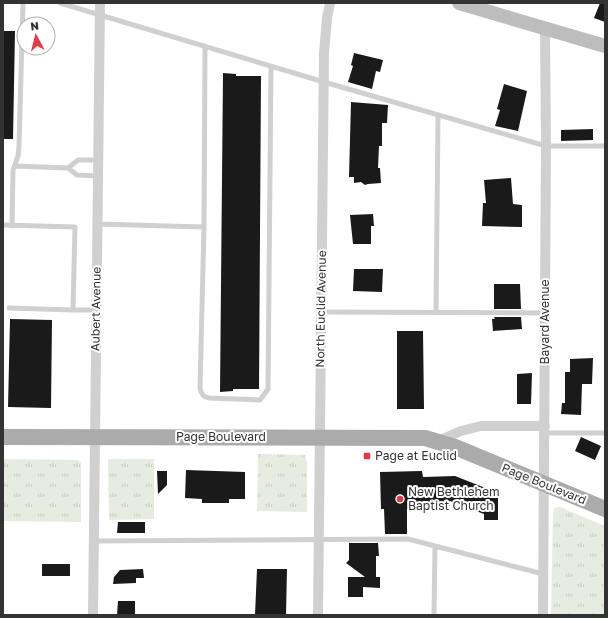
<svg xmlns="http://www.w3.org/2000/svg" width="608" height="618" font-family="'Golos Text',sans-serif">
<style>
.grass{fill:url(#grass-tufts)}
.building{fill:#1a1a1a}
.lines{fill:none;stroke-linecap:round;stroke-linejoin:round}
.lane{stroke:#d0d0d0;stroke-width:5}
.street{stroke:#d0d0d0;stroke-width:10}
.secondary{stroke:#bdbdbd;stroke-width:14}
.primary{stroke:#ababab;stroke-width:16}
.poi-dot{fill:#e63946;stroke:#fff;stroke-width:1.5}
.labels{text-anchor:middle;stroke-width:4;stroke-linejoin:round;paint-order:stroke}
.street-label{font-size:12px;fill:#333;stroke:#fff}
.poi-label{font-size:12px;fill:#333;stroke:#fff;text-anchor:start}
</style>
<defs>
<pattern id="grass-tufts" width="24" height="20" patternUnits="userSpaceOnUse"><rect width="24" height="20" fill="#e6ecdf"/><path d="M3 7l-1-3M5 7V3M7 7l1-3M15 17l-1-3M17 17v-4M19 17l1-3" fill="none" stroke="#c6cbc0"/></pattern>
</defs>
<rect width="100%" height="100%" fill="#fff"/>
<path class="grass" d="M 258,454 L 305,455 L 307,463 L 307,512 L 257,511 Z
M 3,459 L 78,460 L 81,463 L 81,522 L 3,521 Z
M 108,459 L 154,459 L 154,519 L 109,520 Z
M 560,507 L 605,526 L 605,615 L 551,615 L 553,513 L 554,508 Z"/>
<path class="building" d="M 600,3 L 605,3 L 605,22 L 594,18 Z
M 3,31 L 15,31 L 13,139 L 3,139 Z
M 354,53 L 383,60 L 380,72 L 376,71 L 372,89 L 348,82 L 353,66 L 351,65 Z
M 223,73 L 236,74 L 236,76 L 261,76 L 259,389 L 233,389 L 233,391 L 220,392 Z
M 504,84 L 527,91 L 518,131 L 495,126 L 500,110 L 497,109 Z
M 351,102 L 388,105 L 387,123 L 382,123 L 382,146 L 379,146 L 378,168 L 380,168 L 381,183 L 368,184 L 365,185 L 361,182 L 354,183 L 354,177 L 349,177 Z
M 593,129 L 593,140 L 561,141 L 561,130 Z
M 511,178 L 513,204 L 522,205 L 522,227 L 482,226 L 483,203 L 486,203 L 484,180 Z
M 373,214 L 374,226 L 371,226 L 371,244 L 353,244 L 350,215 Z
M 354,269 L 383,269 L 382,292 L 353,291 Z
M 494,284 L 520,284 L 521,309 L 494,309 Z
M 494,317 L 521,317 L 522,329 L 493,331 L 492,319 L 495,319 Z
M 10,319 L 52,320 L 51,408 L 8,407 Z
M 397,331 L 423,331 L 424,409 L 397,409 Z
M 593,358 L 592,384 L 582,384 L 581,415 L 561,414 L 562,403 L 565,403 L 565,372 L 570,372 L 570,359 Z
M 532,373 L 531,404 L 517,404 L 517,374 Z
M 581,437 L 601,446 L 595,460 L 575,451 Z
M 186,470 L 245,472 L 245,499 L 229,499 L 229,503 L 202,503 L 202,499 L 185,498 Z
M 157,471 L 167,471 L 167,485 L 158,494 Z
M 422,471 L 423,477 L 455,476 L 498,493 L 498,520 L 484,520 L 484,514 L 450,501 L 450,506 L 448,506 L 447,509 L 407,509 L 407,534 L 385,534 L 384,509 L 381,509 L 380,472 Z
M 118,522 L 145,522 L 145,533 L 117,533 Z
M 349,543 L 378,543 L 379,556 L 376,556 L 376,577 L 380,577 L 380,588 L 363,587 L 363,597 L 348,597 L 348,577 L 365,577 L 346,563 L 349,560 Z
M 42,564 L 70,564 L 70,576 L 42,576 Z
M 143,569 L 144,578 L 136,578 L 136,583 L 113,584 L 114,577 L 120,570 Z
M 257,569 L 287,569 L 286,615 L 255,615 Z
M 118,601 L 135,601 L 135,615 L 117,615 Z"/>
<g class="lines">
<path class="lane" d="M 60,3 L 324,82 L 546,146 L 605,146
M 16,166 L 68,168 L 77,175 L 98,176
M 68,168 L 78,160 L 98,160
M 97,224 L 204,227 L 205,46
M 3,225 L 75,227 L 73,310 L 96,310
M 12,226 L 13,170 L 18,156 L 19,147 L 23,3
M 204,227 L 200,388 C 201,394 203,397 209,398 L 260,400 L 268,389 L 271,66
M 9,308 L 73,310
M 321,312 L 545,313
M 436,312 L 438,115
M 544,433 L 605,433
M 94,541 L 408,539 L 543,574
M 434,615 L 435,546"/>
<path class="street" d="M 438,441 L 461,431 L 481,426 L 545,426
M 93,615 L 100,3
M 318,615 L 324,53 L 327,18 L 330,3
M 543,615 L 546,146 L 545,29"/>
<path class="secondary" d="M 459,3 L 605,46"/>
<path class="primary" d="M 3,437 L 425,438 L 455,447 L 605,509"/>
</g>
<g class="poi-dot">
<rect x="363" y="452" width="8" height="8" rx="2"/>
<circle cx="400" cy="499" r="4"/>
</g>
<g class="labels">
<g class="street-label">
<text transform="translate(96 309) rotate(-89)" y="4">Aubert Avenue</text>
<text transform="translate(321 309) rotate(-89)" y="4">North Euclid Avenue</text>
<text transform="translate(545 322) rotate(-90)" y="4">Bayard Avenue</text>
<text x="221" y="441">Page Boulevard</text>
<text transform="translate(544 484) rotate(22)" y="4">Page Boulevard</text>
</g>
<g class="poi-label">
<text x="375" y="460">Page at Euclid</text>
<text x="408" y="496">New Bethlehem<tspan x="408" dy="14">Baptist Church</tspan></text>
</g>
</g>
<rect width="608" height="618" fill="none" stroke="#333333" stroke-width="8"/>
<g transform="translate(36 36) rotate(353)"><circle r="19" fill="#ffffff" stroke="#adadad"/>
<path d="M0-3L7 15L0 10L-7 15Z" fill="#e63946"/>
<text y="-6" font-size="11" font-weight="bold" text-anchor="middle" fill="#333333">N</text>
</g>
</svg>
